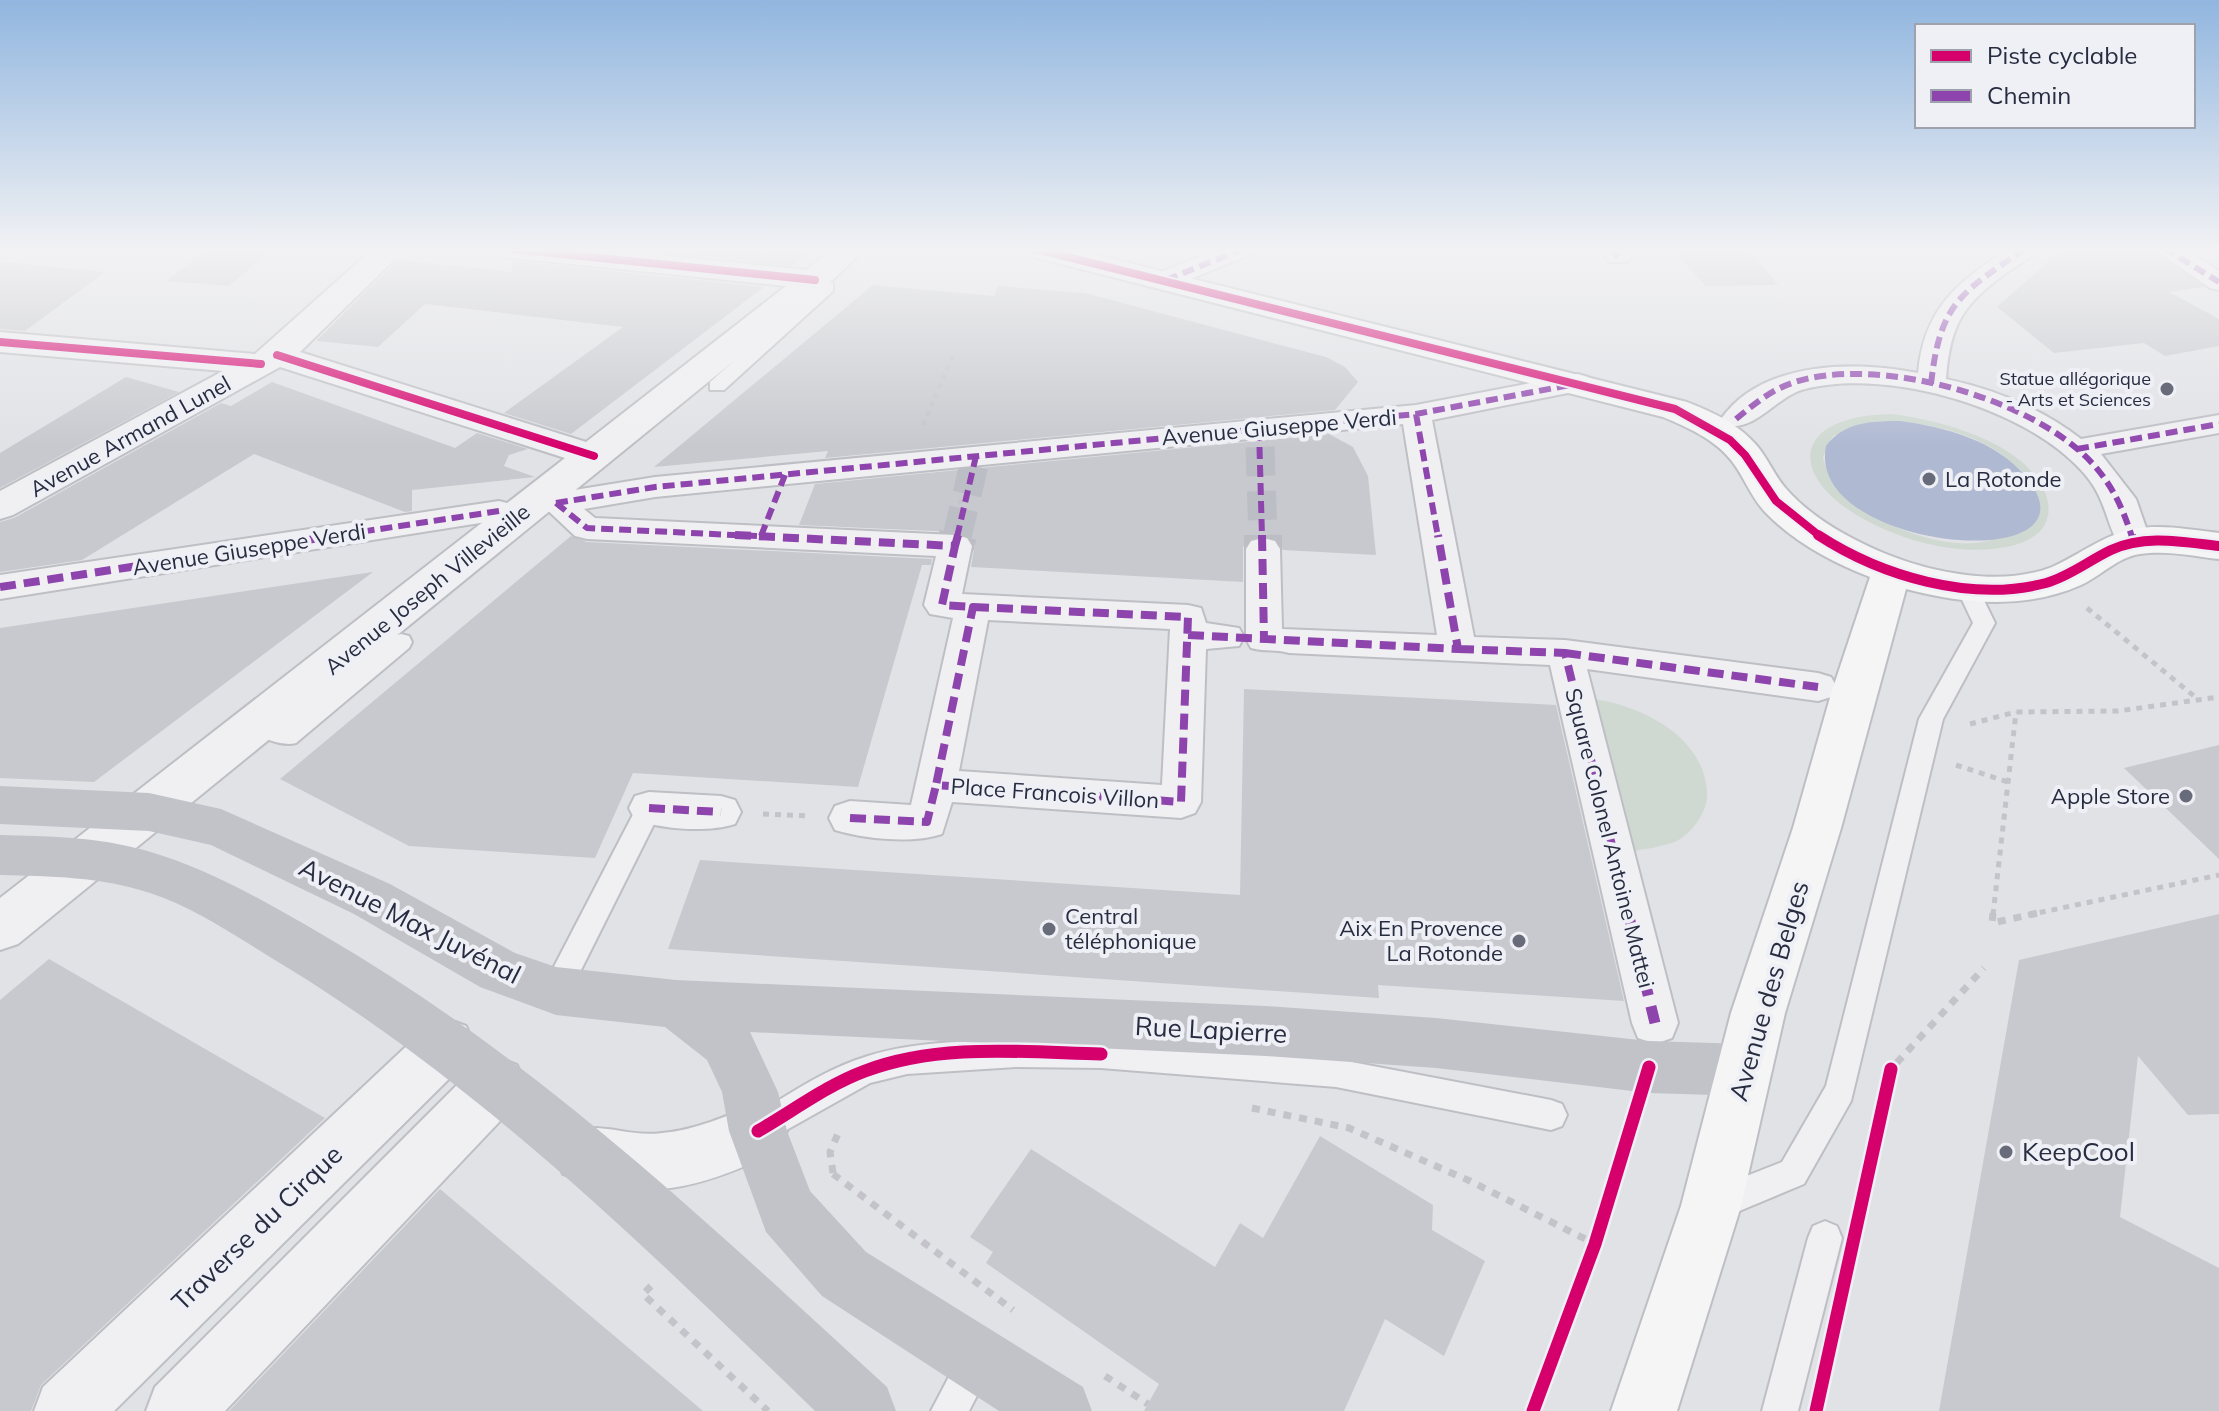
<svg xmlns="http://www.w3.org/2000/svg" width="2219" height="1411" font-family="Mulish,sans-serif">
<style>
.green{fill:#cfd9d1;fill-rule:evenodd}
.water{fill:#afb9d2}
.building{fill:#c8c9ce}
.lines{fill:none;stroke-linecap:round;stroke-linejoin:round}
.pedestrian-tunnel-far1{stroke:#bcbec5;stroke-width:29;stroke-dasharray:29 15;stroke-linecap:butt}
.pedestrian-tunnel{stroke:#bcbec5;stroke-width:38;stroke-dasharray:38 19;stroke-linecap:butt}
.service-casing{stroke:#bebfc4;stroke-width:4}
.pedestrian-casing{stroke:#bebfc4;stroke-width:4}
.minor-casing{stroke:#bebfc4;stroke-width:4}
.primary-casing{stroke:#bdbfc4;stroke-width:4}
.path-far2{stroke:#c3c3c9;stroke-width:4;stroke-dasharray:5 5;stroke-linecap:butt}
.path-far1{stroke:#c3c3c9;stroke-width:5;stroke-dasharray:6 6;stroke-linecap:butt}
.path{stroke:#c3c3c9;stroke-width:7;stroke-dasharray:8 8;stroke-linecap:butt}
.service{fill:#f0f0f3;fill-rule:evenodd}
.pedestrian{fill:#f0f0f3;fill-rule:evenodd}
.minor{fill:#f0f0f3;fill-rule:evenodd}
.secondary{fill:#c2c3c9;fill-rule:evenodd}
.primary{fill:#f5f5f6;fill-rule:evenodd}
.quiet-far2{stroke:#8e44ad;stroke-width:6;stroke-dasharray:12 6;stroke-linecap:butt}
.quiet-far1{stroke:#8e44ad;stroke-width:8;stroke-dasharray:16 8;stroke-linecap:butt}
.quiet{stroke:#8e44ad;stroke-width:11;stroke-dasharray:21 11;stroke-linecap:butt}
.cycleway-far2-casing{stroke:#eef0f6;stroke-width:12}
.cycleway-far1-casing{stroke:#eef0f6;stroke-width:15}
.cycleway-casing{stroke:#eef0f6;stroke-width:18}
.cycleway-far2{stroke:#d6006c;stroke-width:8}
.cycleway-far1{stroke:#d6006c;stroke-width:10}
.cycleway{stroke:#d6006c;stroke-width:13}
.poi-dot{fill:#686c7a;stroke:#eef0f6;stroke-width:3}
.labels{text-anchor:middle;stroke-width:8;stroke-linejoin:round;paint-order:stroke}
.far-poi-label{font-size:18px;fill:#272c40;stroke:#eef0f6;text-anchor:end}
.street-label{font-size:22px;fill:#272c40;stroke:#eef0f6}
.poi-label{font-size:22px;fill:#272c40;stroke:#eef0f6;text-anchor:start}
.near-street-label{font-size:26px;fill:#272c40;stroke:#eef0f6}
.near-poi-label{font-size:26px;fill:#272c40;stroke:#eef0f6;text-anchor:start}
</style>
<rect width="100%" height="100%" fill="#e1e2e6"/>
<path class="green" d="M 1891,414 C 1940,420 2027,442 2046,495 C 2050,507 2050,518 2042,529 C 2030,543 2010,547 1992,549 C 1951,553 1906,541 1869,522 C 1786,479 1789,416 1891,414 ZM 1878,421 C 1931,421 2006,437 2031,488 C 2040,505 2040,512 2030,528 C 2012,533 1993,541 1976,543 C 1926,548 1834,510 1823,457 L 1833,436 Z
M 1592,699 C 1642,705 1708,738 1707,797 C 1706,813 1692,833 1677,841 C 1663,847 1644,849 1629,852 Z"/>
<path class="water" d="M 1900,421 C 1944,427 1996,440 2026,477 C 2109,578 1805,552 1826,446 C 1844,422 1871,421 1900,421 Z"/>
<path class="building" d="M 208,248 L 274,248 L 229,286 L 167,281 Z
M 625,248 L 815,248 L 792,266 Z
M 1670,248 L 1748,248 L 1778,285 L 1706,286 Z
M 2063,248 L 2149,248 L 2204,287 L 2169,292 L 2219,319 L 2219,346 L 2165,356 L 2144,343 L 2054,353 L 1997,307 Z
M 398,260 L 512,272 L 513,261 L 764,287 L 571,434 L 504,413 L 623,327 L 425,304 L 378,347 L 316,341 Z
M 0,262 L 44,266 L 105,272 L 25,331 L 0,329 Z
M 873,285 L 994,296 L 998,286 L 1085,293 L 1326,357 L 1345,367 L 1358,382 L 1335,410 L 825,458 L 828,451 L 654,467 Z
M 126,377 L 179,392 L 0,488 L 0,453 Z
M 272,382 L 455,448 L 477,433 L 528,449 L 509,455 L 504,466 L 535,477 L 412,490 L 412,511 L 405,512 L 254,454 L 82,560 L 0,572 L 0,522 L 14,518 L 221,403 L 231,406 Z
M 1329,434 L 1353,447 L 1368,476 L 1376,555 L 1283,550 L 1276,538 L 1262,535 L 1250,538 L 1243,547 L 1243,582 L 971,567 L 975,544 L 968,535 L 956,532 L 799,525 L 815,484 Z
M 571,536 L 587,542 L 932,559 L 931,565 L 922,565 L 858,787 L 633,773 L 595,858 L 409,846 L 280,779 Z
M 373,572 L 94,782 L 0,778 L 0,628 Z
M 1244,689 L 1556,705 L 1624,1001 L 1378,985 L 1379,998 L 668,949 L 700,860 L 1240,895 Z
M 2219,745 L 2219,859 L 2124,768 Z
M 2219,914 L 2219,1114 L 2188,1115 L 2138,1056 L 2120,1217 L 2219,1268 L 2219,1411 L 1939,1411 L 2019,960 Z
M 49,959 L 325,1118 L 41,1385 L 31,1411 L 0,1411 L 0,1000 Z
M 1320,1136 L 1433,1205 L 1432,1230 L 1485,1261 L 1444,1356 L 1385,1319 L 1344,1411 L 1144,1411 L 1159,1384 L 986,1263 L 993,1252 L 970,1237 L 1031,1149 L 1215,1267 L 1240,1223 L 1263,1238 Z
M 440,1189 L 631,1350 L 703,1411 L 229,1411 Z"/>
<g class="lines">
<path class="pedestrian-tunnel-far1" d="M 1260,447 L 1263,537
M 957,537 L 976,456"/>
<path class="pedestrian-tunnel" d="M 1263,535 L 1263,549
M 955,546 L 958,535"/>
<defs>
<path id="service" d="M 815,275 L 833,283 L 833,291 L 724,390 L 710,390 L 710,382 L 816,288 L 807,280 Z
M 1966,578 L 1974,580 L 1995,623 L 1943,719 L 1851,1101 L 1804,1184 L 1713,1222 L 1701,1218 L 1697,1206 L 1701,1194 L 1782,1162 L 1826,1086 L 1919,719 L 1973,623 L 1955,585 Z
M 401,634 L 409,636 L 412,642 L 409,648 L 296,743 C 282,747 254,737 247,724 L 250,718 L 259,715 L 284,725 L 393,636 Z
M 649,798 L 658,801 L 662,808 L 566,1000 L 556,1004 L 546,1000 L 542,991 L 546,982 L 640,801 Z
M 1016,1039 L 1101,1040 L 1336,1059 L 1551,1100 L 1562,1104 L 1567,1115 L 1562,1126 L 1551,1130 L 1336,1087 L 1101,1068 L 1016,1067 L 907,1074 L 870,1083 L 758,1146 L 747,1142 L 742,1131 L 747,1120 C 785,1097 824,1069 868,1056 C 915,1041 967,1042 1016,1039 Z
M 1825,1221 L 1837,1226 L 1842,1238 L 1798,1411 L 1762,1411 L 1808,1238 L 1813,1226 Z
M 977,1343 L 990,1348 L 995,1361 L 969,1411 L 931,1411 L 964,1348 Z"/>
<path id="pedestrian" d="M 1222,248 L 1257,248 L 1254,253 L 1171,287 L 1153,287 L 1149,281 L 1153,275 Z
M 1600,248 L 1625,248 L 1631,257 L 1627,262 L 1609,262 Z
M 2009,248 L 2038,248 C 2031,258 2019,264 2009,271 C 1964,303 1950,323 1946,379 C 1994,389 2042,409 2081,439 L 2219,415 L 2219,433 L 2101,454 L 2136,499 L 2151,542 L 2146,550 L 2134,553 L 2122,550 C 2104,522 2108,499 2081,470 C 2023,407 1888,368 1805,389 C 1776,396 1755,433 1725,425 L 1721,419 C 1762,360 1856,361 1918,373 C 1924,308 1957,283 2009,248 Z
M 2152,248 L 2182,248 L 2219,271 L 2219,290 L 2210,288 Z
M 1578,374 L 1588,377 L 1593,383 L 1588,389 L 1432,420 L 1474,637 L 1565,640 L 1818,673 L 1831,677 L 1837,687 L 1831,697 L 1818,701 L 1587,669 L 1678,1023 L 1672,1038 L 1655,1044 L 1638,1038 L 1632,1023 L 1550,665 L 1289,653 C 1275,649 1265,652 1251,648 L 1246,639 L 1246,549 L 1251,541 L 1263,538 L 1275,541 L 1280,549 L 1282,629 L 1437,635 L 1403,424 L 655,497 L 584,509 L 595,518 L 955,535 L 967,538 L 972,546 L 962,594 L 1188,605 L 1201,608 L 1206,623 L 1239,628 L 1244,637 L 1239,646 L 1206,649 L 1201,802 L 1195,813 L 1181,818 L 952,802 L 942,834 C 912,844 865,839 835,830 L 829,818 L 835,806 L 850,801 L 911,805 L 953,618 L 930,614 L 924,605 L 936,556 L 587,539 L 575,536 L 540,503 L 545,496 L 556,493 L 655,477 L 1416,405 ZM 988,620 L 1170,629 L 1162,785 L 959,771 Z
M 499,501 L 511,504 L 515,511 L 511,518 L 0,599 L 0,575 Z
M 649,792 L 721,796 L 735,800 L 741,812 L 735,824 C 707,833 663,829 635,820 L 629,808 L 635,796 Z"/>
<path id="minor" d="M 374,248 L 406,248 L 300,352 L 586,442 L 786,286 L 503,257 L 493,254 L 489,248 L 593,248 L 806,270 L 834,248 L 867,248 L 826,286 L 18,944 L 0,950 L 0,898 L 565,458 L 280,367 L 13,515 L 0,519 L 0,491 L 223,371 L 0,352 L 0,332 L 255,354 Z
M 447,1019 L 466,1026 L 474,1044 L 466,1062 L 114,1411 L 34,1411 L 43,1387 L 428,1026 Z
M 497,1057 L 517,1065 L 525,1084 L 517,1103 L 225,1411 L 146,1411 L 155,1387 L 477,1065 Z
M 758,1103 L 778,1111 L 787,1131 L 778,1151 C 706,1186 642,1206 563,1174 L 555,1154 L 563,1134 C 600,1119 626,1138 662,1133 C 696,1130 727,1116 758,1103 Z"/>
<path id="primary" d="M 1018,248 L 1069,248 L 1687,402 C 1713,412 1740,425 1758,447 C 1770,462 1776,479 1789,492 C 1815,520 1850,539 1886,554 C 1933,573 2002,587 2052,567 C 2081,554 2103,535 2134,529 C 2162,524 2191,530 2219,533 L 2219,559 C 2193,556 2166,550 2140,554 C 2118,557 2101,576 2081,585 C 2025,610 1964,604 1906,589 L 1841,828 L 1785,1013 L 1741,1206 L 1677,1411 L 1611,1411 L 1681,1206 L 1731,1013 L 1793,828 L 1831,694 L 1870,577 C 1831,562 1794,542 1765,512 C 1750,496 1744,476 1731,460 C 1714,439 1687,427 1663,417 L 1022,254 Z"/>
</defs>
<use href="#service" class="service-casing"/>
<use href="#pedestrian" class="pedestrian-casing"/>
<use href="#minor" class="minor-casing"/>
<use href="#primary" class="primary-casing"/>
<path class="path-far2" d="M 923,425 L 954,353
M 958,502 L 966,501"/>
<path class="path-far1" d="M 2087,608 L 2200,701
M 1970,724 L 2016,712 L 2118,711 L 2219,697
M 1956,765 L 2008,782
M 763,814 L 809,816
M 1993,915 L 2016,712
M 2028,915 L 2219,875"/>
<path class="path" d="M 1993,913 L 1992,923 L 2038,913
M 1884,1066 L 1891,1069 L 1984,968
M 1252,1108 L 1349,1128 L 1470,1181 L 1595,1244
M 833,1173 L 830,1152 L 840,1129
M 833,1174 L 1013,1310
M 651,1286 L 643,1294 L 768,1411
M 1105,1376 L 1148,1404"/>
<use href="#service" class="service"/>
<use href="#pedestrian" class="pedestrian"/>
<use href="#minor" class="minor"/>
<path class="secondary" d="M 0,786 L 149,793 L 221,809 L 390,884 L 515,953 L 556,967 L 676,980 L 1266,1006 L 1436,1018 L 1649,1041 L 1745,1044 L 1765,1052 L 1773,1070 L 1765,1088 L 1745,1096 L 1649,1093 L 1436,1068 L 1266,1056 L 750,1032 L 778,1092 L 787,1131 L 810,1191 L 866,1252 L 1083,1387 L 1092,1411 L 999,1411 L 822,1296 L 766,1232 L 729,1131 L 722,1092 L 707,1060 L 665,1027 L 556,1015 L 480,987 L 354,914 L 211,845 L 149,831 L 0,824 Z
M 0,835 C 48,836 97,837 144,850 C 208,868 266,902 323,935 C 534,1057 709,1224 887,1387 L 896,1411 L 815,1411 C 649,1251 485,1089 288,968 C 244,942 199,909 150,893 C 102,877 50,876 0,875 Z"/>
<use href="#primary" class="primary"/>
<path class="quiet-far2" d="M 1612,248 L 1618,257
M 2164,248 L 2219,282
M 1166,280 L 1245,248
M 1931,384 C 1940,302 1961,293 2026,248
M 1416,414 L 1438,537
M 1736,419 C 1753,405 1771,390 1792,383 C 1876,354 2033,398 2092,463 C 2113,486 2123,509 2132,537
M 1259,429 L 1262,537
M 2077,449 L 2219,424
M 556,503 L 655,487 L 1416,414 L 1570,385
M 556,503 L 587,528 L 776,537
M 761,536 L 785,475
M 327,537 L 499,511
M 957,537 L 976,456"/>
<path class="quiet-far1" d="M 735,535 L 955,546 L 942,605 L 973,607
M 1262,535 L 1264,639
M 2132,535 L 2134,542
M 955,546 L 958,535
M 0,587 L 340,535
M 973,607 L 1188,617 L 1181,802 L 936,785 Z
M 1188,635 L 1458,649 L 1438,535
M 1458,649 L 1565,653 L 1629,915
M 1565,653 L 1818,687
M 649,808 L 721,812
M 850,818 L 927,822 L 936,785"/>
<path class="quiet" d="M 1628,913 L 1655,1023"/>
<defs>
<path id="cycleway-far2" d="M 503,248 L 815,280
M 1032,248 L 1675,409 L 1730,440 L 1745,455 L 1776,501 L 1821,537
M 0,342 L 261,364
M 277,355 L 594,456"/>
<path id="cycleway-far1" d="M 1818,535 C 1881,576 1971,603 2046,583 C 2070,576 2088,561 2111,550 C 2145,534 2183,542 2219,546"/>
<path id="cycleway" d="M 758,1131 C 793,1111 827,1085 865,1071 C 939,1043 1023,1052 1101,1054
M 1533,1411 L 1595,1244 L 1649,1067
M 1816,1411 L 1891,1069"/>
</defs>
<use href="#cycleway-far2" class="cycleway-far2-casing"/>
<use href="#cycleway-far1" class="cycleway-far1-casing"/>
<use href="#cycleway" class="cycleway-casing"/>
<use href="#cycleway-far2" class="cycleway-far2"/>
<use href="#cycleway-far1" class="cycleway-far1"/>
<use href="#cycleway" class="cycleway"/>
</g>
<linearGradient id="sky" x2="0" y2="1"><stop stop-color="#91b6df"/><stop offset="0.56" stop-color="#f2f2f4"/><stop offset="1" stop-color="#f2f2f4" stop-opacity="0"/></linearGradient>
<rect width="2219" height="446" fill="url(#sky)"/>
<g class="poi-dot">
<circle cx="2167" cy="389" r="8"/>
<circle cx="1929" cy="479" r="8"/>
<circle cx="2186" cy="796" r="8"/>
<circle cx="1049" cy="929" r="8"/>
<circle cx="1519" cy="941" r="8"/>
<circle cx="2006" cy="1152" r="8"/>
</g>
<g class="labels">
<g class="far-poi-label">
<text x="2151" y="385">Statue allégorique<tspan x="2151" dy="21">- Arts et Sciences</tspan></text>
</g>
<g class="street-label">
<text transform="translate(1279 427) rotate(-5)" y="8">Avenue Giuseppe Verdi</text>
<text transform="translate(130 436) rotate(-29)" y="8">Avenue Armand Lunel</text>
<text transform="translate(249 549) rotate(-9)" y="8">Avenue Giuseppe Verdi</text>
<text transform="translate(427 589) rotate(-39)" y="8">Avenue Joseph Villevieille</text>
<text transform="translate(1055 793) rotate(4)" y="8">Place Francois Villon</text>
<text transform="translate(1610 838) rotate(76)" y="8">Square Colonel Antoine Mattei</text>
</g>
<g class="poi-label">
<text x="1945" y="487">La Rotonde</text>
<text x="2170" y="804" text-anchor="end">Apple Store</text>
<text x="1065" y="924">Central<tspan x="1065" dy="25">téléphonique</tspan></text>
<text x="1503" y="936" text-anchor="end">Aix En Provence<tspan x="1503" dy="25">La Rotonde</tspan></text>
</g>
<g class="near-street-label">
<text transform="translate(410 921) rotate(27)" y="9">Avenue Max Juvénal</text>
<text transform="translate(1769 991) rotate(-74)" y="9">Avenue des Belges</text>
<text transform="translate(1211 1030) rotate(3)" y="9">Rue Lapierre</text>
<text transform="translate(257 1228) rotate(-44)" y="9">Traverse du Cirque</text>
</g>
<g class="near-poi-label">
<text x="2022" y="1161">KeepCool</text>
</g>
</g>
<rect x="1915" y="24" width="280" height="104" fill="#eef0f6" stroke="#9ea2ad" stroke-width="2"/>
<rect x="1931" y="50" width="40" height="12" fill="#d6006c" stroke="#9ea2ad" stroke-width="2"/>
<text x="1987" y="64" font-size="24" fill="#272c40">Piste cyclable</text>
<rect x="1931" y="90" width="40" height="12" fill="#8e44ad" stroke="#9ea2ad" stroke-width="2"/>
<text x="1987" y="104" font-size="24" fill="#272c40">Chemin</text>
</svg>
